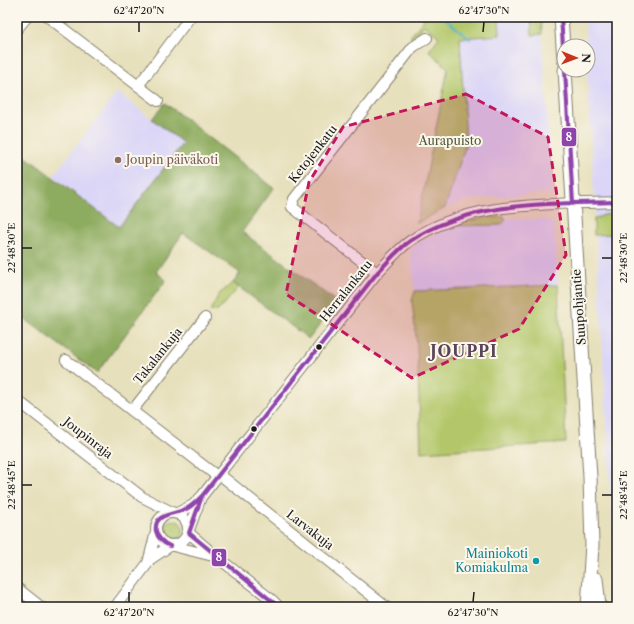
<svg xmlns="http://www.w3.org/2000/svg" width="634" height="624" font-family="'Libre Caslon Text',serif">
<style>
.built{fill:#dbd6f7}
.green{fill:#b3c76a;stroke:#687243}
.forest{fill:#8eac5e;stroke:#55643d}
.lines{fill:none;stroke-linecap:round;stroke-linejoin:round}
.stream{stroke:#49b5c5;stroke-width:2}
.minor-casing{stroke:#827e6c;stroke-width:12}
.major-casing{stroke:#827e6c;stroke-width:15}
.minor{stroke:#fff;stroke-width:10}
.major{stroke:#fff;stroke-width:13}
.bus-1-casing{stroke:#fbf7ec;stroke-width:7}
.bus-1{stroke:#8e44ad;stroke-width:4}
.marked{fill:#c2185b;fill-opacity:0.2;stroke:#c2185b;stroke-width:3;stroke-dasharray:8 5;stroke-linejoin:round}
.ticks{fill:none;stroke:#1c1c1c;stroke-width:1.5}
.education-dot{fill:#8d6e63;stroke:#fbf7ec;stroke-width:1.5}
.bus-dot{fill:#1c1c1c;stroke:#fbf7ec;stroke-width:1.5}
.culture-dot{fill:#0f9aa8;stroke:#fbf7ec;stroke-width:1.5}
.labels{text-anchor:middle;stroke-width:4;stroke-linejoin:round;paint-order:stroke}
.park-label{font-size:12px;fill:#515837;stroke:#fbf7ec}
.street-label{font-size:12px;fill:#1c1c1c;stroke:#fbf7ec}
.education-label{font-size:12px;fill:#785e54;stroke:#fbf7ec;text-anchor:start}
.culture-label{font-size:12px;fill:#0d838f;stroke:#fbf7ec;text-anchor:end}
.district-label{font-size:16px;font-weight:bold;letter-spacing:1px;fill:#584557;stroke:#fbf7ec}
.line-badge{stroke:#fbf7ec;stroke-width:1.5}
.badge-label{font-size:11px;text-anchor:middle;font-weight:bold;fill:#fff}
.neatline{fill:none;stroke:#1c1c1c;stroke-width:1.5}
.ticks-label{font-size:10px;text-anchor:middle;fill:#1c1c1c}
</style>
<rect width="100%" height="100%" fill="#fbf7ec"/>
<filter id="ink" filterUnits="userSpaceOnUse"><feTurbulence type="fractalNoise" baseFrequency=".025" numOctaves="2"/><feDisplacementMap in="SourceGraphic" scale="8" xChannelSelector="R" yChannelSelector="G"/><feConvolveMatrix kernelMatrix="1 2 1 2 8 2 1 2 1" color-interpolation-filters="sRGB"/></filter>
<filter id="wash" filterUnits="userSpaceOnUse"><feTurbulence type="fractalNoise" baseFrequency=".012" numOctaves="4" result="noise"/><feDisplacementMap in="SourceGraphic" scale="16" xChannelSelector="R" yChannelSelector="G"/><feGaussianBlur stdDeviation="0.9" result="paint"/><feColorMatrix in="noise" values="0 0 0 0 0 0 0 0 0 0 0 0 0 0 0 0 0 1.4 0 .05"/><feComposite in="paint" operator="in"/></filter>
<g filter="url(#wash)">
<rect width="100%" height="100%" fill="#e7e0bc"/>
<path class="built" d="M 499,17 L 531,17 L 532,35 L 542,34 L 552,192 L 492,197 L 466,200 L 445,208 L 466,144 L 460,38 L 500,35 Z
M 585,17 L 617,17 L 617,607 L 587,70 L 588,46 L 586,46 Z
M 117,92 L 183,143 L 119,227 L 53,176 Z
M 485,217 L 548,220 L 554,224 L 558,285 L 415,291 L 410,250 L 420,242 L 451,226 Z"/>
<path class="green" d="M 422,17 L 499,17 L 500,35 L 460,38 L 466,144 L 445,208 L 417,223 L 448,68 L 429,51 L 439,37 L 424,25 L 413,39 L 410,37 L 424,19 Z
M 531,17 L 541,17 L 542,34 L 532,35 Z
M 617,213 L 617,234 L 594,235 L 594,219 L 604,215 Z
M 485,217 L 505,217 L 505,221 L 501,225 L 451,226 Z
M 233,283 L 239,287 L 218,311 L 210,311 L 219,294 Z
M 558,285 L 566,443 L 421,452 L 417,346 L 412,301 L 415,291 Z
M163 530a10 10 0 1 1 20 0a10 10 0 1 1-20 0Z"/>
<path class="forest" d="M 165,103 L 274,188 L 242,232 L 337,302 L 309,339 L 233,283 L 240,273 L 183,233 L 156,272 L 166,280 L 97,373 L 17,313 L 17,150 L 119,227 L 183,143 L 152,119 Z"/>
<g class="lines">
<path class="stream" d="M 443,17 L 470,39"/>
</g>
</g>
<g filter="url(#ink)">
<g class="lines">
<defs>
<path id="minor" d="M 48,17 L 158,101
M 17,29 L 27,17
M 138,86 L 190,17
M 377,273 L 292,207 L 294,199 L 413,47 L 427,38
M 66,360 L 217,476
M 17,400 L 142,497 L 174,513
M 132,411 L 205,318
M 219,474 L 386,607
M156 529a16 16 0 1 1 32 0a16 16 0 1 1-32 0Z
M 177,513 L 193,505 L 202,496 L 377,273 C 388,262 397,250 410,241 C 469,200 548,205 617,202
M 189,530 L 200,500
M 189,533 L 217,557 L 272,600 L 279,607
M 173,546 L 213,556
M 149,560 L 170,546
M 17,588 L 41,607
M 115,607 L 148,563 L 156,532"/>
<path id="major" d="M 561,17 L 564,60
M 565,70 L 590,477 L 592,545 L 588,607
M 596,579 L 599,607"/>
</defs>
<use href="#minor" class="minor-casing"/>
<use href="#major" class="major-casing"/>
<use href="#minor" class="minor"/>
<use href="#major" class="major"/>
<defs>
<path id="bus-1" d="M 561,17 L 564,60
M 565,70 L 573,204
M 202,496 L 189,533 L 279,607
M 170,546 C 163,543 158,539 156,531 C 153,512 177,515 188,508 C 193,505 198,500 202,496 L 377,273 C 388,262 397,250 410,241 C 471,201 547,204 617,202"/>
</defs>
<use href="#bus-1" class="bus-1-casing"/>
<use href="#bus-1" class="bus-1"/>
</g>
</g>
<path class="marked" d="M 466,94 L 548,137 L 566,255 L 519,329 L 412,378 L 286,294 L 309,182 L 343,127 Z"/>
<path class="ticks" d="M 139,32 L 139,22M 483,32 L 484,22M 22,248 L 32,248M 602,258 L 612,258M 22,485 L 32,485M 602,495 L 612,495M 129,602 L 129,592M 473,602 L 474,592"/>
<circle class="education-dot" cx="118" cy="160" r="4"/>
<g class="bus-dot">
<circle cx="319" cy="347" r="3.5"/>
<circle cx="254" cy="429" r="3.5"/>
</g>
<circle class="culture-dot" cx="536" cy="561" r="4"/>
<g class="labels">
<g class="park-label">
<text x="450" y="145">Aurapuisto</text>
</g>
<g class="street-label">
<text transform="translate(313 154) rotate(-52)" y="4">Ketojenkatu</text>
<text transform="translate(346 291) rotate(-51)" y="4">Herralankatu</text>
<text transform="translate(579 307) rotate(-94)" y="4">Suupohjantie</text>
<text transform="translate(158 356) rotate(-51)" y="4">Takalankuja</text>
<text transform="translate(88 438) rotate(38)" y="4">Joupinraja</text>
<text transform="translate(310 530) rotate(38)" y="4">Larvakuja</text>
</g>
<g class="education-label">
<text x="126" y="164">Joupin päiväkoti</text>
</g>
<g class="culture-label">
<text x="528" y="558">Mainiokoti<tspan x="528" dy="14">Komiakulma</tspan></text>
</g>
<g class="district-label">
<text x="464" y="357">JOUPPI</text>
</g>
</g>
<g class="line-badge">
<rect x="561" y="127" width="16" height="20" rx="4" fill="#8e44ad"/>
<rect x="211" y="548" width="16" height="19" rx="4" fill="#8e44ad"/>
</g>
<g class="badge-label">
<text x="569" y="141">8</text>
<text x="219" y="561">8</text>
</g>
<rect width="634" height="624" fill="none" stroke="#fbf7ec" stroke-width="44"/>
<g transform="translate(576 58) rotate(91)"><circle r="19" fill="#fbf7ec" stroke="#a29f99"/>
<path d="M0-3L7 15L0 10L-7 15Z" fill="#c8321e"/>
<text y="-6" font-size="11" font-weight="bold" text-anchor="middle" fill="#1c1c1c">N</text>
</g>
<rect x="22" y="22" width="590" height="580" class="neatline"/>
<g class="ticks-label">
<text x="139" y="14">62°47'20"N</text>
<text x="484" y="14">62°47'30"N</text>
<text transform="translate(11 248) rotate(-90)" y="4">22°48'30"E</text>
<text transform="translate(623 258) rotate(-90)" y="4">22°48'30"E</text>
<text transform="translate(11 485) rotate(-90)" y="4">22°48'45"E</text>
<text transform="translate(623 495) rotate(-90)" y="4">22°48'45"E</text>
<text x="129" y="616">62°47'20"N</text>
<text x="473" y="616">62°47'30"N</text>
</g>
</svg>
